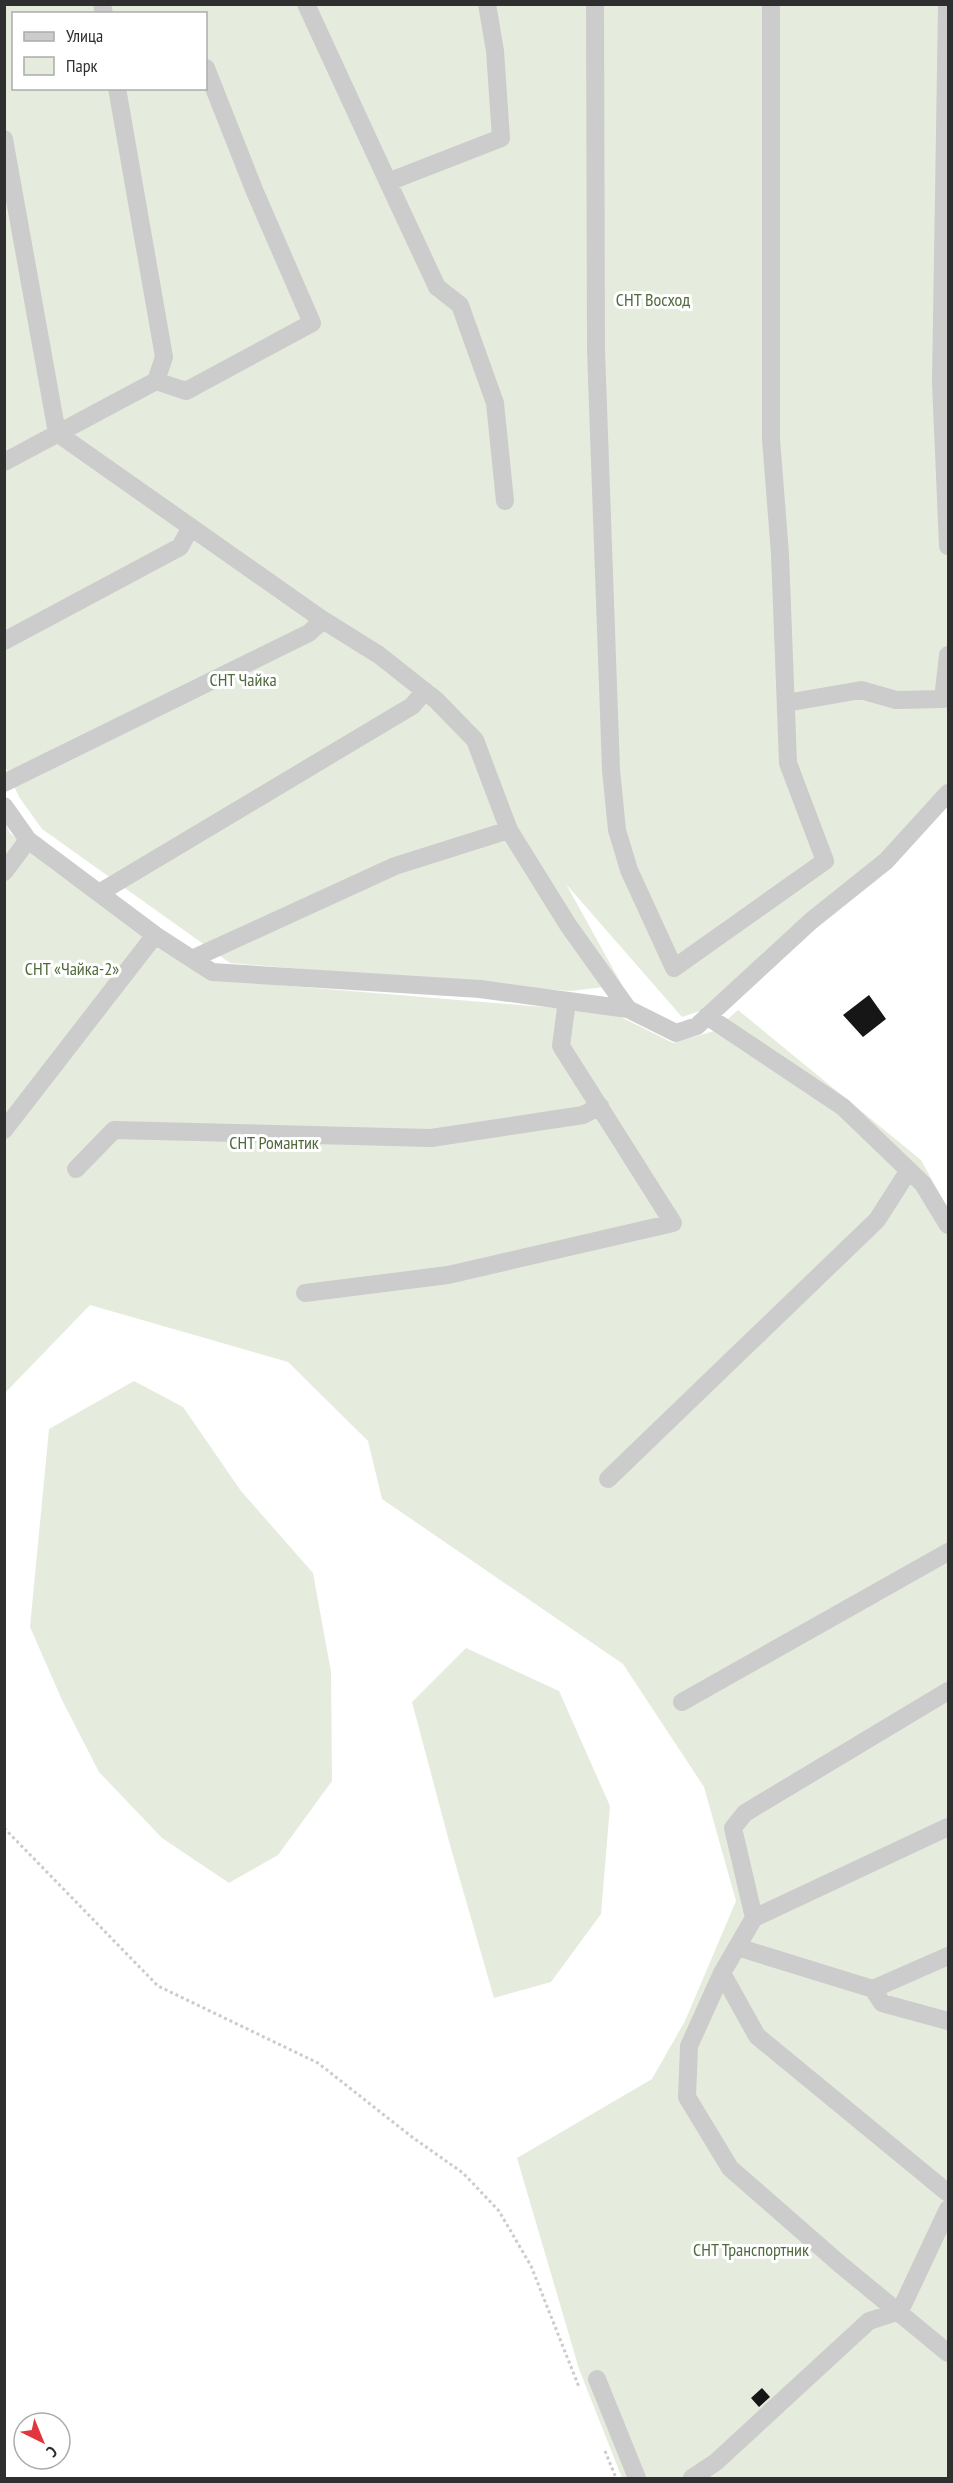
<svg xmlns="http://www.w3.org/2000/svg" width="953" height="2483" font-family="'PT Sans Narrow',sans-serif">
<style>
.green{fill:#e5ecdd;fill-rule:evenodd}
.building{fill:#161616}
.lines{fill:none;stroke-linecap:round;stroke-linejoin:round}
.path{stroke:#ccc;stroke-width:3;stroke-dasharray:3 3;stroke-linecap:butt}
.minor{stroke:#ccc;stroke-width:18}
.labels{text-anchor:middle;stroke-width:6;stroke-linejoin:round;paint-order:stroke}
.park-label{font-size:18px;fill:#516a3d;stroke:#fff}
</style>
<rect width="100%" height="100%" fill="#fff"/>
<path class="green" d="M 4,5 L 948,5 L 948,786 L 872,866 L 703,1010 L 682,1017 L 566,884 L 622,985 L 570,991 L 230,963 L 42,829 L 19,797 L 4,764 ZM 14,14 L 206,14 L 206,88 L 14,88 Z
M 4,820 L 10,833 L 50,868 L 206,979 L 581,1010 L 621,1017 L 673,1043 L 714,1031 L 738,1010 L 921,1160 L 948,1209 L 948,2478 L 622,2478 L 579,2369 L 517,2158 L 652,2079 L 685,2021 L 736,1901 L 704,1787 L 623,1664 L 382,1499 L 368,1441 L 288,1362 L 90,1305 L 5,1393 Z
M 134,1381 L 183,1407 L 241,1491 L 313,1573 L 331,1672 L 332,1781 L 278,1855 L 229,1883 L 162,1838 L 99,1772 L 62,1700 L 30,1627 L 49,1429 Z
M 466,1648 L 559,1691 L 610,1806 L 601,1914 L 551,1982 L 494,1998 L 450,1845 L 412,1702 Z"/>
<path class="building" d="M 869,995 L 886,1019 L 863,1037 L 843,1015 Z
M 762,2388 L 770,2397 L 759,2407 L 751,2398 Z"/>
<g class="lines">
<path class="path" d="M 4,1828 L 158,1986 L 318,2063 L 412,2137 L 463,2173 L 499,2211 L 531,2266 L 579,2387
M 605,2451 L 616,2478"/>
<path class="minor" d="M 102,4 L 104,14
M 306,4 L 388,182
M 487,4 L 495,51 L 501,138 L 388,182 L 437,287 L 460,305 L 495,403 L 505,501
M 595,4 L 596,350 L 611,770 L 617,830 L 629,870 L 674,968 L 825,861 L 788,763 L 780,554 L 771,439 L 771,4
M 947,4 L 941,383 L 948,546
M 117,88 L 164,357 L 156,381
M 4,139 L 57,433 L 323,620 L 379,655 L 436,700 L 475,740 L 509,830 L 568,925 L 628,1009
M 4,462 L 156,381 L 186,391 L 312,323 L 255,192 L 206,68
M 4,641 L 180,547 L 191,527
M 786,703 L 861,690 L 896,700 L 943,699 L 948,655
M 4,783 L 309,633 L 323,620
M 4,806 L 28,840 L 155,935 L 212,972 L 480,989 L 628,1009 L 676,1033 L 697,1026 L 811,921 L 886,861 L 948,793
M 4,872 L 28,840
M 99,893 L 412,706 L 425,691
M 192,959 L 395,866 L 509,830
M 707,1016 L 843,1107 L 923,1184 L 948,1225
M 4,1130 L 155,935
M 76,1169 L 114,1130 L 431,1138 L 583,1115 L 600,1106
M 305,1293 L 448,1275 L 673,1223 L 561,1046 L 567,1001
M 608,1479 L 877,1220 L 909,1170
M 682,1702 L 948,1552
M 948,1827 L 754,1918 L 737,1947 L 873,1989 L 948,1956
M 754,1918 L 733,1828 L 745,1813 L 948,1691
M 737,1947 L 722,1973 L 757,2036 L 948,2193
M 722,1973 L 689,2046 L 687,2097 L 730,2168 L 841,2265 L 948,2353
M 873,1989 L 882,2003 L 948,2021
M 597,2379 L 637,2478
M 692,2478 L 716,2462 L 869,2321 L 900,2311 L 948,2209"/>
</g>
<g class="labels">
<g class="park-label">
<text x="653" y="306">СНТ Восход</text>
<text x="243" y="686">СНТ Чайка</text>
<text x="72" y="975">СНТ «Чайка-2»</text>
<text x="274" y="1149">СНТ Романтик</text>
<text x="751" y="2256">СНТ Транспортник</text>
</g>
</g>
<rect width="953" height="2483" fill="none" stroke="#2f2f2f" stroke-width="12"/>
<rect x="12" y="12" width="195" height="78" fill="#ffffff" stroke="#acacac" stroke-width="1.5"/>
<rect x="24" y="32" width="30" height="9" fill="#cccccc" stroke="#acacac" stroke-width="1.5"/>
<text x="66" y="42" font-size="18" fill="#2f2f2f">Улица</text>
<rect x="24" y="57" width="30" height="18" fill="#e5ecdd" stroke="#acacac" stroke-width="1.5"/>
<text x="66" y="72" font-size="18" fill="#2f2f2f">Парк</text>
<g transform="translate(42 2441) rotate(137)"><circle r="28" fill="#ffffff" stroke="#acacac" stroke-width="1.5"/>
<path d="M0-4.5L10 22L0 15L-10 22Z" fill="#e1363e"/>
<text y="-9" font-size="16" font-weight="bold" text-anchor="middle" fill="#2f2f2f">С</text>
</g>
</svg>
